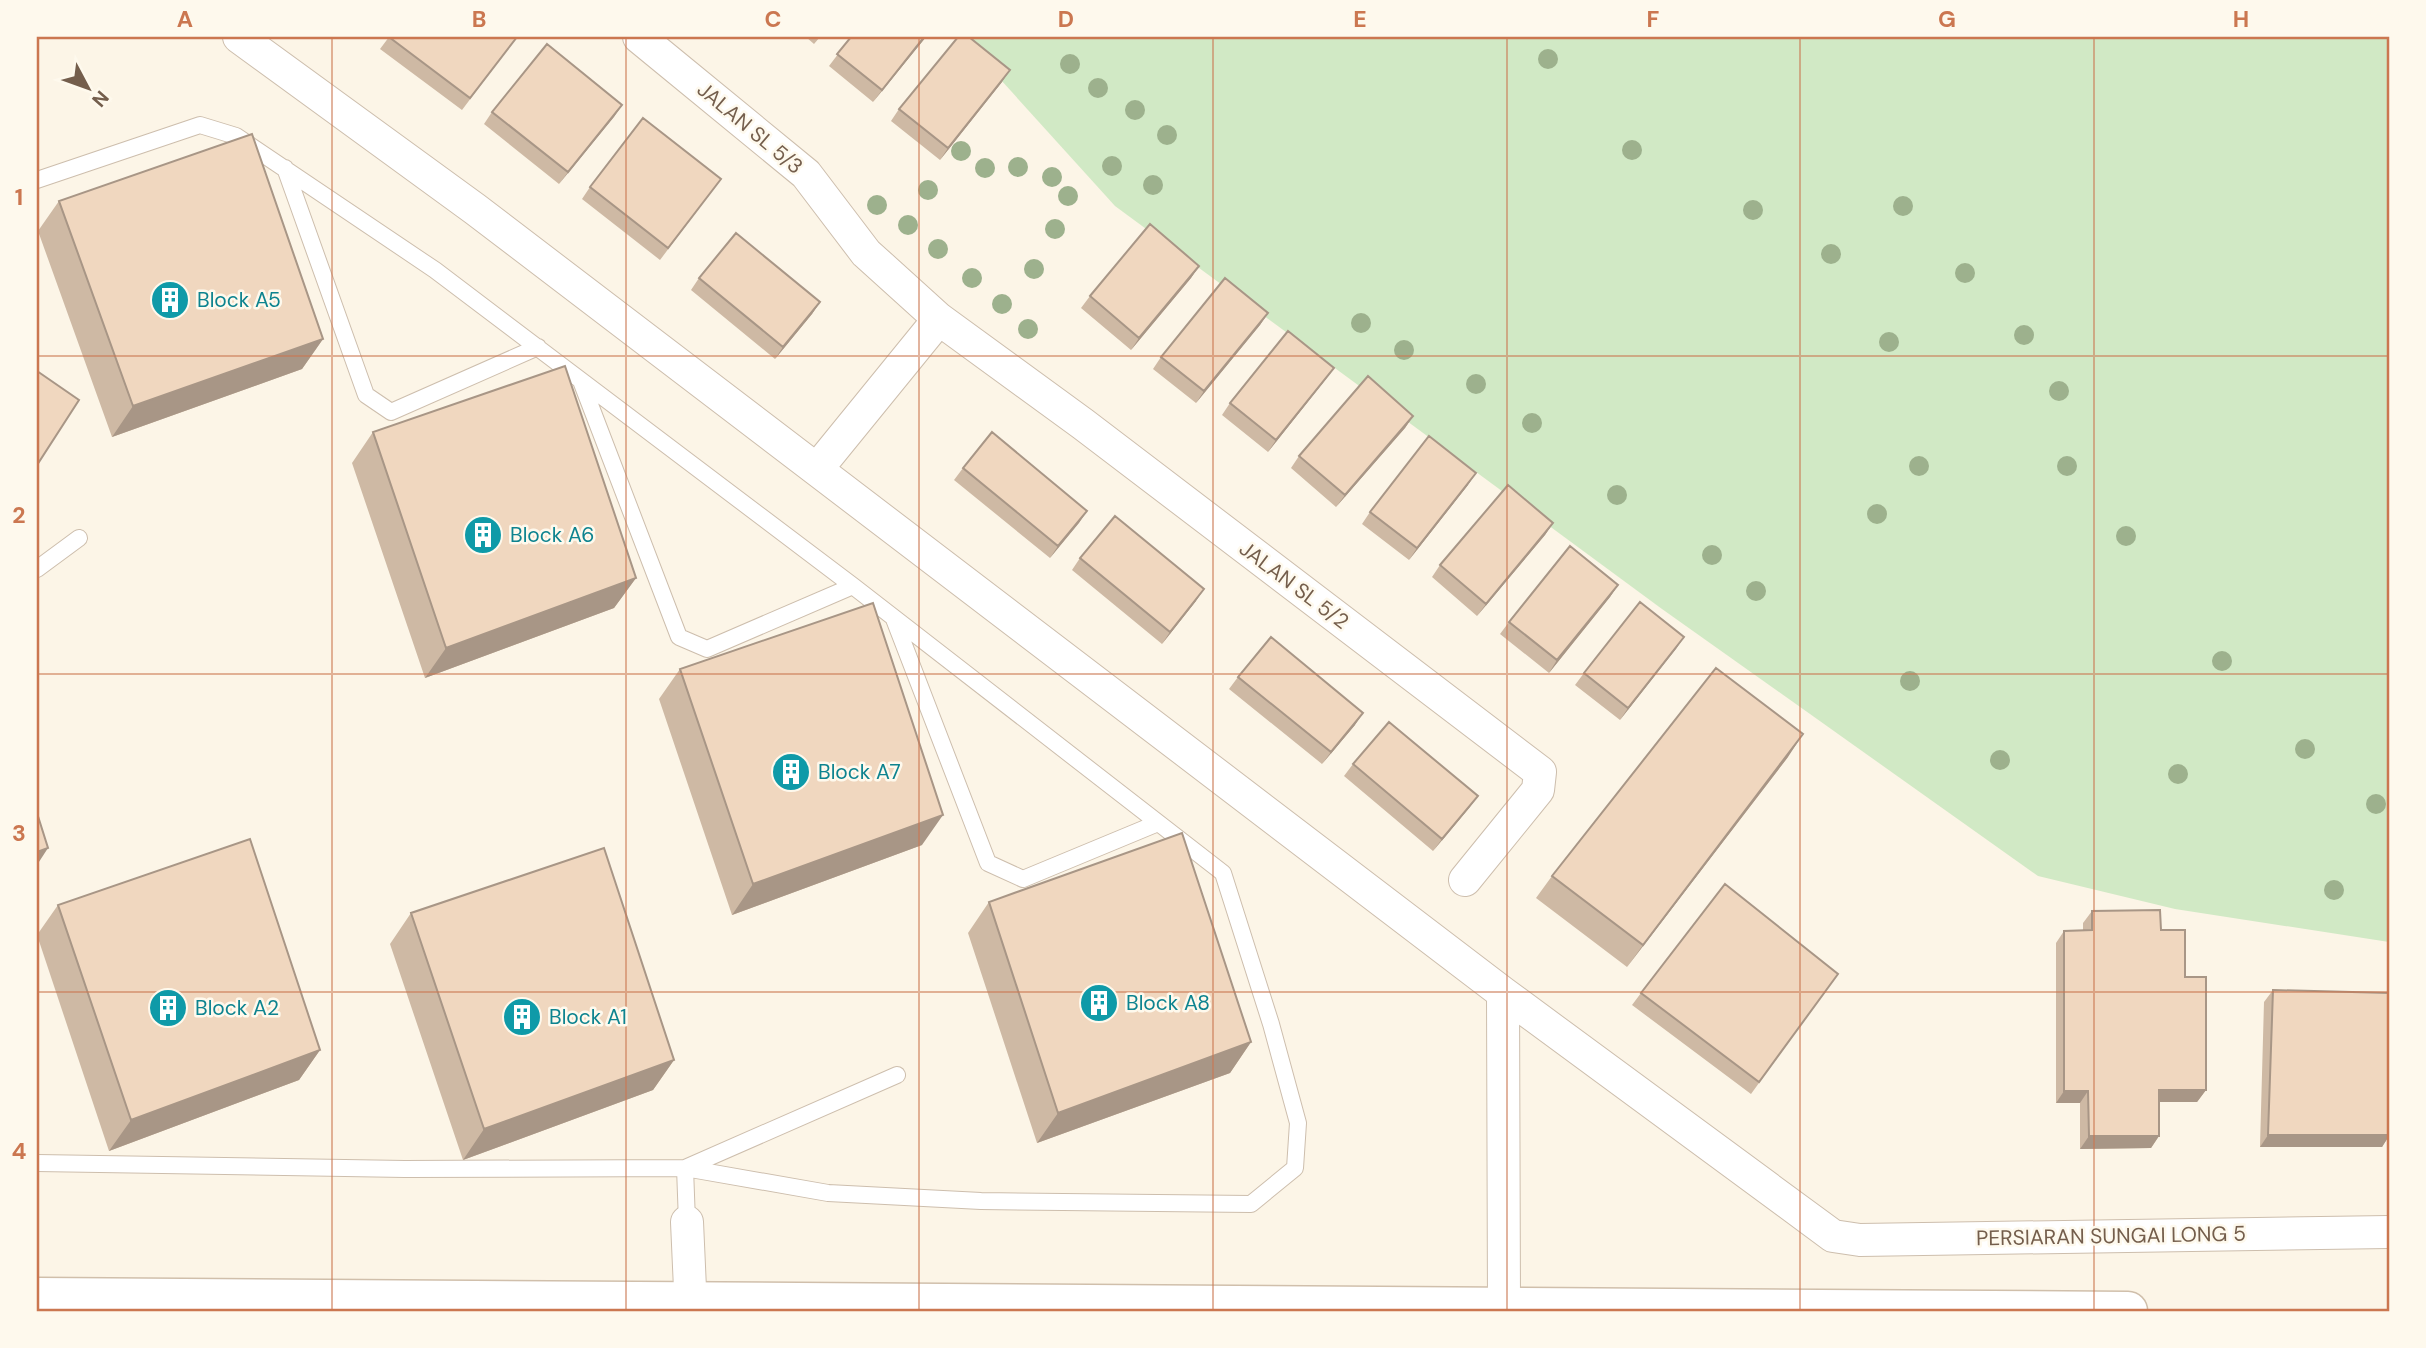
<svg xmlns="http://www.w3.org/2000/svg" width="2426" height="1348" font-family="'DM Sans',sans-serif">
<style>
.green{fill:#d1e9c5}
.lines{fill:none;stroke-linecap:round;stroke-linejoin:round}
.lane-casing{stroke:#cdbead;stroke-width:18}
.street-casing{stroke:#cdbead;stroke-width:34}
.secondary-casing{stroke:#d0bfab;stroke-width:41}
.lane{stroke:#fff;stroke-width:16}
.street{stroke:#fff;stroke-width:32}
.secondary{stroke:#fff;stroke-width:38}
.tree{fill:#9db18d}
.wall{fill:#ceb9a4}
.shaded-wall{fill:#a89686}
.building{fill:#f0d7bf;stroke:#a89686;stroke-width:2}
.grid{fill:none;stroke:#cb7750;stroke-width:2;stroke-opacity:0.55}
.labels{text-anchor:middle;stroke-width:5;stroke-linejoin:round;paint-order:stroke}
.street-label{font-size:21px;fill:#745e4c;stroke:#fef9ed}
.culture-label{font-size:21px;fill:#0d838f;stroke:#fef9ed;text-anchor:start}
.neatline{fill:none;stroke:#cb7750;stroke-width:2.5}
.grid-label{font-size:23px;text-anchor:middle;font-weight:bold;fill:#cb7750}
</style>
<rect width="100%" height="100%" fill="#fcf5e7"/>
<path class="green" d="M 962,37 L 2389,37 L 2389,942 L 2175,909 L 2038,876 L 1662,609 L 1115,206 Z"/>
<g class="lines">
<defs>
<path id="lane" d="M 285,168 L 366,395 L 391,412 L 538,347
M 37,180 L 200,125 L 236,136 L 435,270 L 853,586 L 1223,873 L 1271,1024 L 1298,1123 L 1295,1168 L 1251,1204 L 981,1201 L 828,1193 L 685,1168 L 405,1169 L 37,1163
M 581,381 L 679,637 L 707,649 L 853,586
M 37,569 L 79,538
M 894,619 L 988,863 L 1023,879 L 1158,823
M 685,1168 L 897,1075
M 685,1168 L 687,1222"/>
<path id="street" d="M 239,37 L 475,209 L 1503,993 L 1833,1236 L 1860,1240 L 2389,1232
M 639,37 L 806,174 L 866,253 L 939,319 L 1083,424 L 1540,772 L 1538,790 L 1465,880
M 817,469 L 939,319
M 1503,993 L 1504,1306
M 687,1222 L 691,1311"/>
<path id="secondary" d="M 37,1297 L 2128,1311"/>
</defs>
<use href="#lane" class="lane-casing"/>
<use href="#street" class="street-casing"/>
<use href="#secondary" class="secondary-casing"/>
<use href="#lane" class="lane"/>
<use href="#street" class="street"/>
<use href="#secondary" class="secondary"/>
</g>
<g class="tree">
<circle cx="1548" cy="59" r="10"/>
<circle cx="1070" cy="64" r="10"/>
<circle cx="1098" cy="88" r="10"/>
<circle cx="1135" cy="110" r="10"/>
<circle cx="1167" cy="135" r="10"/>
<circle cx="1632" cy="150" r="10"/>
<circle cx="961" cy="151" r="10"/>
<circle cx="1112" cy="166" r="10"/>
<circle cx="1018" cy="167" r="10"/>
<circle cx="985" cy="168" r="10"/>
<circle cx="1052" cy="177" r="10"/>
<circle cx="1153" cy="185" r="10"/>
<circle cx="928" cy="190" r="10"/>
<circle cx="1068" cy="196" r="10"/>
<circle cx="877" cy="205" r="10"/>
<circle cx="1903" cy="206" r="10"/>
<circle cx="1753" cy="210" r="10"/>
<circle cx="908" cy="225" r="10"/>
<circle cx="1055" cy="229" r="10"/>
<circle cx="938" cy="249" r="10"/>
<circle cx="1831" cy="254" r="10"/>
<circle cx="1034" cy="269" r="10"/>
<circle cx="1965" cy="273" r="10"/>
<circle cx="972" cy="278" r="10"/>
<circle cx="1002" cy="304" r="10"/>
<circle cx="1361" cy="323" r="10"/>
<circle cx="1028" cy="329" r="10"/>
<circle cx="2024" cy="335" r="10"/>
<circle cx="1889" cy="342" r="10"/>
<circle cx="1404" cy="350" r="10"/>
<circle cx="1476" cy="384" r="10"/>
<circle cx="2059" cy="391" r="10"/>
<circle cx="1532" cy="423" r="10"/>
<circle cx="1919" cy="466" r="10"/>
<circle cx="2067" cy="466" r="10"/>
<circle cx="1617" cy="495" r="10"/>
<circle cx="1877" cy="514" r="10"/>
<circle cx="2126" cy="536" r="10"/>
<circle cx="1712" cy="555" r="10"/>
<circle cx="1756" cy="591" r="10"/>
<circle cx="2222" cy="661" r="10"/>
<circle cx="1910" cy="681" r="10"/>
<circle cx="2305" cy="749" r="10"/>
<circle cx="2000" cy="760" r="10"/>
<circle cx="2178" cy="774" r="10"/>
<circle cx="2376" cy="804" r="10"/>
<circle cx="2334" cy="890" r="10"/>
</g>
<path class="wall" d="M 389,37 L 517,37 L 462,110 L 380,49 Z
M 806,37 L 820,37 L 814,44 Z
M 851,37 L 926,37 L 873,102 L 829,66 Z
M 1002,82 L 940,160 L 891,121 L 899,109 Z
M 622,105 L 559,184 L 484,124 L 492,112 Z
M 721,179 L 660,260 L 582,199 L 590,187 Z
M 59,201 L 323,339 L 302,369 L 112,437 L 38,231 Z
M 1199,266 L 1191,278 L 1131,350 L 1081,308 L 1090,296 Z
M 699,278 L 820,302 L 812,314 L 775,359 L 691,290 Z
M 1268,313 L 1260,325 L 1196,403 L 1153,369 L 1161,357 Z
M 1334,368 L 1325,380 L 1268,452 L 1222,415 L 1230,403 Z
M 1413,416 L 1405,428 L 1336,507 L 1291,468 L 1299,456 Z
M 373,432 L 636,578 L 614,608 L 425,678 L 352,463 Z
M 963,468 L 1087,511 L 1050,558 L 954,480 Z
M 1468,485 L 1409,560 L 1362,524 L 1370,512 Z
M 1553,523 L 1545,535 L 1477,616 L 1432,577 L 1440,565 Z
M 1080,558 L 1196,601 L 1162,644 L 1072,570 Z
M 1618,585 L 1610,597 L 1549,673 L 1500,634 L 1509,622 Z
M 1684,637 L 1620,720 L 1575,685 L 1584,673 Z
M 680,669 L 922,845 L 732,915 L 659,699 Z
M 1238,677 L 1355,725 L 1322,764 L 1229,689 Z
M 1788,757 L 1627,967 L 1536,898 L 1552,876 Z
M 1353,764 L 1478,796 L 1469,808 L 1433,851 L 1344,776 Z
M 989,902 L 1251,1042 L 1230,1073 L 1037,1143 L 968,933 Z
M 58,905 L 320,1050 L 299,1080 L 109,1151 L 37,935 Z
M 2092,911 L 2161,930 L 2185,977 L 2206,1090 L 2197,1102 L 2159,1102 L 2159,1136 L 2151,1148 L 2080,1149 L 2080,1103 L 2056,1103 L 2056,943 L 2064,931 L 2083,931 L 2083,923 Z
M 411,913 L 674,1060 L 653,1090 L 463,1160 L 390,944 Z
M 1838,974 L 1751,1094 L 1632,1005 L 1641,993 Z
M 2273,990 L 2389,993 L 2389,1136 L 2382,1147 L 2260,1147 L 2264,1002 Z"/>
<path class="shaded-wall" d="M 924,37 L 926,37 L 873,102 L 882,90 Z
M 1010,70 L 1002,82 L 940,160 L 948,148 Z
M 622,105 L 614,117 L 559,184 L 568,172 Z
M 1199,266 L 1191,278 L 1131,350 L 1139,338 Z
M 820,302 L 812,314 L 775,359 L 783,347 Z
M 1268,313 L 1260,325 L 1196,403 L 1204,391 Z
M 323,339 L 302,369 L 112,437 L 133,406 Z
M 1334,368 L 1325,380 L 1268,452 L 1276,440 Z
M 1413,416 L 1405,428 L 1336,507 L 1345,495 Z
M 1476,473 L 1468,485 L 1409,560 L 1417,548 Z
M 1087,511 L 1079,523 L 1050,558 L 1058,546 Z
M 1553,523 L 1545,535 L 1477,616 L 1486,604 Z
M 636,578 L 614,608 L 425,678 L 446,648 Z
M 1618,585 L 1610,597 L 1549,673 L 1557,660 Z
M 1204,589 L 1196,601 L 1162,644 L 1170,632 Z
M 1684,637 L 1676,649 L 1620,720 L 1628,708 Z
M 1363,713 L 1355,725 L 1322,764 L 1331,752 Z
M 1803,734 L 1788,757 L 1627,967 L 1643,945 Z
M 1478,796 L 1469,808 L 1433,851 L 1442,839 Z
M 943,815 L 922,845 L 732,915 L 753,884 Z
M 48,848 L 37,865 L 37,852 Z
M 1251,1042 L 1230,1073 L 1037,1143 L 1058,1113 Z
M 320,1050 L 299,1080 L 109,1151 L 131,1120 Z
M 674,1060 L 653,1090 L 463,1160 L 484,1129 Z
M 2159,1090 L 2206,1090 L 2197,1102 L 2150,1102 Z
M 2064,1091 L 2088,1091 L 2080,1103 L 2056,1103 Z
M 2268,1135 L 2389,1135 L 2389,1136 L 2382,1147 L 2260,1147 Z
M 2089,1136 L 2159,1136 L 2151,1148 L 2080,1149 Z"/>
<path class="building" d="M 389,37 L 517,37 L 470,98 Z
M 851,37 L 924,37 L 882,90 L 837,54 Z
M 958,37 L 969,37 L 1010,70 L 948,148 L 899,109 Z
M 547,44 L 622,105 L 568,172 L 492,112 Z
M 643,118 L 721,179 L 668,248 L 590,187 Z
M 252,134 L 323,339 L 133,406 L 59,201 Z
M 1150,224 L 1199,266 L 1139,338 L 1090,296 Z
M 736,233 L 820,302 L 783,347 L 699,278 Z
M 1225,278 L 1268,313 L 1204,391 L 1161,357 Z
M 1288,331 L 1334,368 L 1276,440 L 1230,403 Z
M 565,366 L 636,578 L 446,648 L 373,432 Z
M 37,371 L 79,400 L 37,465 Z
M 1368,376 L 1413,416 L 1345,495 L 1299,456 Z
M 992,432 L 1087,511 L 1058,546 L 963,468 Z
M 1429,436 L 1476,473 L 1417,548 L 1370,512 Z
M 1508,485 L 1553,523 L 1486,604 L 1440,565 Z
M 1115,516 L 1204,589 L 1170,632 L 1080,558 Z
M 1570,546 L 1618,585 L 1557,660 L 1509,622 Z
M 1640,602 L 1684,637 L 1628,708 L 1584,673 Z
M 873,603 L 943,815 L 753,884 L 680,669 Z
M 1271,637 L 1363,713 L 1331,752 L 1238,677 Z
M 1716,668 L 1803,734 L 1643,945 L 1552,876 Z
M 1389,722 L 1478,796 L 1442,839 L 1353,764 Z
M 37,813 L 48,848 L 37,852 Z
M 1182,833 L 1251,1042 L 1058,1113 L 989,902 Z
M 250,839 L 320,1050 L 131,1120 L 58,905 Z
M 604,848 L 674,1060 L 484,1129 L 411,913 Z
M 1725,884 L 1838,974 L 1759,1082 L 1641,993 Z
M 2160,910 L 2161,930 L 2185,930 L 2185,977 L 2206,977 L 2206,1090 L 2159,1090 L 2159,1136 L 2089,1136 L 2088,1091 L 2064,1091 L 2064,931 L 2092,930 L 2092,911 Z
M 2273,990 L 2389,993 L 2389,1135 L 2268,1135 Z"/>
<path class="grid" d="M 332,37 L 332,1311M 626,37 L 626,1311M 919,37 L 919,1311M 1213,37 L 1213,1311M 1507,37 L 1507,1311M 1800,37 L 1800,1311M 2094,37 L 2094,1311M 37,356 L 2389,356M 37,674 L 2389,674M 37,992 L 2389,992"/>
<defs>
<symbol id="building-disc" viewBox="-11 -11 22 22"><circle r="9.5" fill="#0f9aa8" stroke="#fef9ed"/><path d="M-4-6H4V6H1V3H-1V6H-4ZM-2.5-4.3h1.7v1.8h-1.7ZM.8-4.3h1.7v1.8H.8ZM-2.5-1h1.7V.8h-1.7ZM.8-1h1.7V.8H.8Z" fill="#fff"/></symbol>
</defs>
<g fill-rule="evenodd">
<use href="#building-disc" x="148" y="278" width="44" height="44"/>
<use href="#building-disc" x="461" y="513" width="44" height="44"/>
<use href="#building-disc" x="769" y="750" width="44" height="44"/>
<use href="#building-disc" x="1077" y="981" width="44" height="44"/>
<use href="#building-disc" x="146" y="986" width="44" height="44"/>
<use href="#building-disc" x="500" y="995" width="44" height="44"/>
</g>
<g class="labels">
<g class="street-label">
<text transform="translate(750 128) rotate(40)" y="7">JALAN SL 5/3</text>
<text transform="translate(1294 585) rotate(37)" y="7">JALAN SL 5/2</text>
<text transform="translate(2111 1236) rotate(-1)" y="7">PERSIARAN SUNGAI LONG 5</text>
</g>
<g class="culture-label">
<text x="197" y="307">Block A5</text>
<text x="510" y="542">Block A6</text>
<text x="818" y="779">Block A7</text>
<text x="1126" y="1010">Block A8</text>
<text x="195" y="1015">Block A2</text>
<text x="549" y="1024">Block A1</text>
</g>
</g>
<rect width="2426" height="1348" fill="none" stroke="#fef9ed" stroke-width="77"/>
<g transform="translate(88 88) rotate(131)" stroke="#fef9ed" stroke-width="5" paint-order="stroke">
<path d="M0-5L12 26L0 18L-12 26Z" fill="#745e4c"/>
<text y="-10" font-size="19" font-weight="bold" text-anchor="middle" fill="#745e4c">N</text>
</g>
<rect x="38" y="38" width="2350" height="1272" class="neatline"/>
<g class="grid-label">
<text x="185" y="27">A</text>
<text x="479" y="27">B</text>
<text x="773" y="27">C</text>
<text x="1066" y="27">D</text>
<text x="1360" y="27">E</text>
<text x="1653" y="27">F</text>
<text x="1947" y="27">G</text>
<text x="2241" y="27">H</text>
<text x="19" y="205">1</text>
<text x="19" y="523">2</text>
<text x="19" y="841">3</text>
<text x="19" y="1159">4</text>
</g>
</svg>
